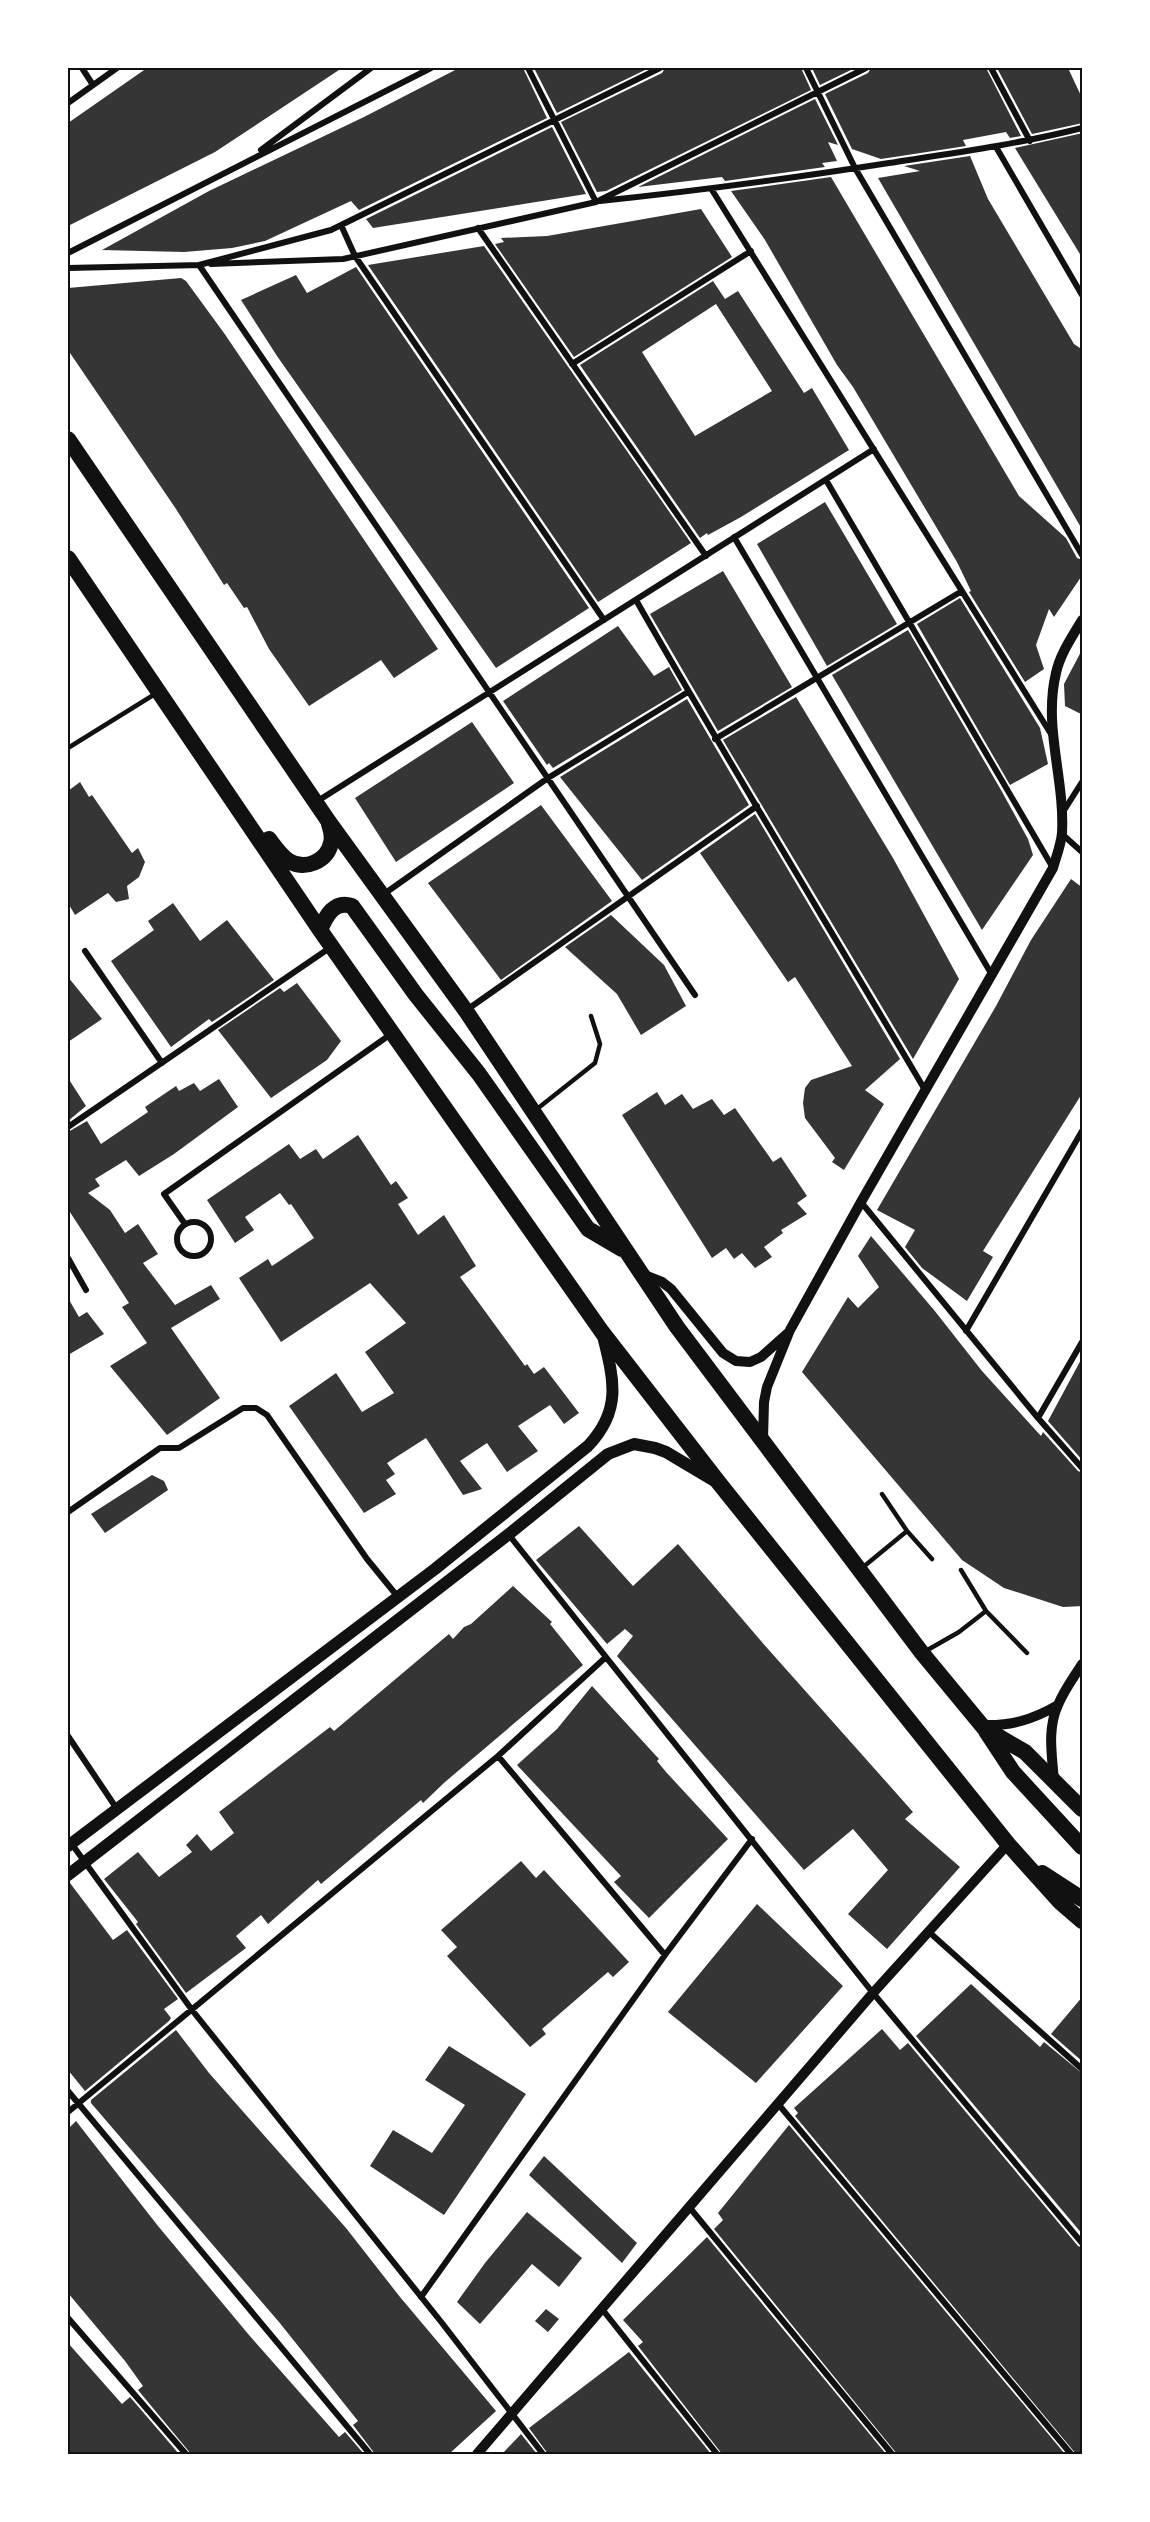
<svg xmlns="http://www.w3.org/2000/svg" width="1150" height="2522" font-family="Karla,sans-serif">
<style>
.building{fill:#353535;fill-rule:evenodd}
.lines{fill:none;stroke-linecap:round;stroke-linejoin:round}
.service{stroke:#111;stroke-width:4.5}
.minor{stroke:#111;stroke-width:6}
.tertiary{stroke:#111;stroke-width:10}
.secondary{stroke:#111;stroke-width:12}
.trunk{stroke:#111;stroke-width:16}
.neatline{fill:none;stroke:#111;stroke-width:2}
</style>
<rect width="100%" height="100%" fill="#fff"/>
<path class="building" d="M 147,68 L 342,68 L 215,152 L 68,226 L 68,123 Z
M 459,68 L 523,68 L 547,118 L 359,210 L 351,201 L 265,241 L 232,248 L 184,252 L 102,250 L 209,191 L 364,117 Z
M 534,68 L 649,68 L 557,113 Z
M 665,68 L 801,68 L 811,90 L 606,191 L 597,192 L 561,122 L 662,73 Z
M 812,68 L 855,68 L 820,85 Z
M 871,68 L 986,68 L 1021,136 L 1010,138 L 1006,132 L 963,140 L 966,146 L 881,159 L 852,149 L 825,94 L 868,73 Z
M 997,68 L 1068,68 L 1083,100 L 1083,123 L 1032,134 Z
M 815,99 L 838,145 L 828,142 L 837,161 L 822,163 L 825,167 L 725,181 L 722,177 L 638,187 Z
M 552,127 L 586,194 L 373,228 L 366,219 Z
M 1083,133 L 1083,259 L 1015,148 Z
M 970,156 L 988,199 L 1074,344 L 1083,350 L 1083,531 L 878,178 L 920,171 L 904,166 Z
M 831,177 L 1019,496 L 1066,538 L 1077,558 L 1083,560 L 1083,574 L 1054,617 L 1049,609 L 1036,645 L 1044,669 L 1025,682 L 969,592 L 971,591 L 957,562 L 853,387 L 837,365 L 765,240 L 731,191 Z
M 701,209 L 732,257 L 574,357 L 495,244 L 504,242 L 501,238 L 547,236 Z
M 484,246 L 691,543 L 598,602 L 368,265 Z
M 356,267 L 589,608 L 496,668 L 277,356 L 241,300 L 296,275 L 307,293 Z
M 181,278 L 186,281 L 224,333 L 438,649 L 394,678 L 381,660 L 309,706 L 269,649 L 247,607 L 244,608 L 227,583 L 224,585 L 176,509 L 68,350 L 68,288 Z
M 713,281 L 725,299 L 738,291 L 804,393 L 812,388 L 849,450 L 741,517 L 708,535 L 707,533 L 700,538 L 580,365 ZM 716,304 L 772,391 L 695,436 L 642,352 Z
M 825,502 L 897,624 L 827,666 L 757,544 Z
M 723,571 L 792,687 L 718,731 L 650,614 Z
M 960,598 L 1040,728 L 1048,764 L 1010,785 L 917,624 Z
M 618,626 L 654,676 L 669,667 L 682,690 L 553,768 L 549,763 L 547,765 L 503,701 Z
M 908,630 L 1001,790 L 1028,839 L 1033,855 L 982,930 L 832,675 Z
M 1083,648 L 1083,715 L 1065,706 L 1064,684 Z
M 796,697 L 893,858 L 959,979 L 913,1059 L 723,740 Z
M 687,699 L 749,805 L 642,880 L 560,777 Z
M 472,722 L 514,783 L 396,862 L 355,798 Z
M 80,782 L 89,797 L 92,795 L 132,853 L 138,848 L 145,862 L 139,877 L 127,886 L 129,899 L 116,902 L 108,893 L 75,915 L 68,903 L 68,791 Z
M 541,805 L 612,901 L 501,980 L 428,883 Z
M 755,814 L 900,1059 L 865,1090 L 884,1104 L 844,1170 L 832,1162 L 835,1158 L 805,1118 L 803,1103 L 805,1088 L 811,1080 L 852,1066 L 795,977 L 788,982 L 700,853 Z
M 1071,879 L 1083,888 L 1083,1092 L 983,1251 L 993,1257 L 967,1301 L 922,1268 L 905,1247 L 915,1230 L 877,1210 L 996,1006 L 1031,940 Z
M 173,903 L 200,941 L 227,920 L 274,980 L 212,1022 L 209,1019 L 171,1047 L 111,961 L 154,930 L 148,921 Z
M 611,915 L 664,965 L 686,1006 L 641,1035 L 617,994 L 565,947 Z
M 68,977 L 102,1019 L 68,1042 Z
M 297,983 L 341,1041 L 327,1060 L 271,1098 L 218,1030 L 280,988 L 284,992 Z
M 68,1078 L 86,1106 L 68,1121 Z
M 219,1079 L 238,1107 L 174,1154 L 139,1176 L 126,1160 L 95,1179 L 100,1186 L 88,1193 L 110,1210 L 125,1233 L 138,1224 L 158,1254 L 143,1263 L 175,1305 L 211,1285 L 220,1299 L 171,1328 L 220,1398 L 167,1435 L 110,1366 L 147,1343 L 122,1307 L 129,1303 L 68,1209 L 68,1132 L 87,1121 L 101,1144 L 148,1112 L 145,1107 L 176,1086 L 179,1091 L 194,1083 L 200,1091 Z
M 657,1092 L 665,1105 L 682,1094 L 693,1109 L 712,1099 L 724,1115 L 735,1108 L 773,1162 L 781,1157 L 807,1196 L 797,1203 L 807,1214 L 781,1230 L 783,1233 L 764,1247 L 772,1257 L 755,1268 L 742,1253 L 734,1259 L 726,1248 L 712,1258 L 622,1115 Z
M 358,1135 L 391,1185 L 396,1181 L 408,1198 L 398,1204 L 418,1235 L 444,1215 L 476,1266 L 460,1277 L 525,1366 L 527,1364 L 534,1374 L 544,1367 L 579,1413 L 564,1424 L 550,1405 L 518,1426 L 538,1451 L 507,1472 L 487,1443 L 460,1461 L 482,1489 L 463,1495 L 426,1438 L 387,1463 L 395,1474 L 386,1480 L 396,1494 L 364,1513 L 289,1406 L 336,1373 L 362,1412 L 394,1393 L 365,1352 L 406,1323 L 370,1283 L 281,1342 L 239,1278 L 268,1259 L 272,1266 L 314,1238 L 291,1204 L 289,1205 L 280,1193 L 245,1217 L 254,1230 L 235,1243 L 207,1200 L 289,1144 L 300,1159 L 316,1149 L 323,1159 Z
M 871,1236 L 934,1310 L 982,1371 L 1041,1436 L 1043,1432 L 1078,1471 L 1083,1473 L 1083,1606 L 1063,1607 L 1004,1588 L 962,1560 L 802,1372 L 848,1297 L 858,1308 L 879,1287 L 858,1256 Z
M 68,1298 L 79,1317 L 87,1312 L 104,1334 L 68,1355 Z
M 1083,1356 L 1083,1461 L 1048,1421 Z
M 152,1475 L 164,1481 L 168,1490 L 105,1533 L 91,1514 Z
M 579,1526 L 633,1586 L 678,1544 L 761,1641 L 913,1812 L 905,1819 L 960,1867 L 887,1949 L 848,1914 L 888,1870 L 853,1829 L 804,1870 L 617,1656 L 633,1636 L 625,1629 L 607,1644 L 536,1560 Z
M 513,1586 L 552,1622 L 550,1624 L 583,1665 L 445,1782 L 423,1803 L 421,1800 L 321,1884 L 318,1880 L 268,1924 L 261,1915 L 249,1925 L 236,1936 L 246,1948 L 186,1993 L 136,1924 L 138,1922 L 104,1879 L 138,1852 L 159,1877 L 192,1852 L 186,1845 L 197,1834 L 211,1851 L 234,1833 L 219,1812 L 330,1727 L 334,1731 L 449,1634 L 453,1639 L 464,1627 L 471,1624 Z
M 592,1686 L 659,1759 L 657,1761 L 666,1772 L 728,1839 L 649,1918 L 614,1882 L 621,1876 L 517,1765 L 557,1729 Z
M 521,1861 L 536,1878 L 544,1870 L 629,1962 L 613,1977 L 608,1972 L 542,2029 L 546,2034 L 530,2047 L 447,1956 L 457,1947 L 441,1930 Z
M 68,1883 L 70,1883 L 113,1940 L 127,1930 L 178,1999 L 164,2009 L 171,2018 L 169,2021 L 85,2091 L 68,2070 Z
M 757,1904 L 843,1986 L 756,2083 L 668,2012 Z
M 971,1984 L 1040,2047 L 1044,2042 L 1083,2074 L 1083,2235 L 916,2036 Z
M 1083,1996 L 1083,2062 L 1051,2034 Z
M 882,2029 L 900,2050 L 908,2043 L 1078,2246 L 1083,2248 L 1083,2454 L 1076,2454 L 795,2116 L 798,2113 L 794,2108 Z
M 176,2030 L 209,2073 L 346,2228 L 400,2297 L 496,2411 L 449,2454 L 375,2454 L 353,2425 L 358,2421 L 279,2322 L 91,2103 L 91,2100 Z
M 449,2046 L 526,2094 L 444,2215 L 370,2166 L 393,2130 L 432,2153 L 465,2105 L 425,2080 Z
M 76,2121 L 158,2226 L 249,2335 L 339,2437 L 345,2432 L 364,2454 L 191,2454 L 138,2390 L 143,2386 L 125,2361 L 68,2293 L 68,2129 Z
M 789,2125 L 1065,2454 L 897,2454 L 714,2229 L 723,2220 L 718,2213 Z
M 544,2156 L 637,2243 L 622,2263 L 529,2175 Z
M 527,2212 L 582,2258 L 559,2287 L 532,2264 L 480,2324 L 457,2302 L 485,2263 Z
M 707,2237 L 886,2454 L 722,2454 L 638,2346 L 643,2342 L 623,2320 Z
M 546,2309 L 559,2319 L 548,2332 L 535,2321 Z
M 68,2343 L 122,2404 L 130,2397 L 179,2454 L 68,2454 Z
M 629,2352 L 711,2454 L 548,2454 L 529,2428 Z
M 521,2434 L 537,2454 L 502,2454 Z"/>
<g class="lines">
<path class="service" d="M 68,748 L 155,694
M 537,1109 L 595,1063 L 600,1044 L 591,1016
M 882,1494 L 907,1531 L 932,1559
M 862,1568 L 907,1531
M 961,1570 L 986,1611 L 1027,1653
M 924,1652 L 959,1632 L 986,1611"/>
<path class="minor" d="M 82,68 L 93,85
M 528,68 L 596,202
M 660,68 L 331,230 L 199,265 L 695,995
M 806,68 L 855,168 L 1082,555
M 991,68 L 1030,141
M 68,103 L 117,68
M 996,147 L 1082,295
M 261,150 L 371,68
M 712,190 L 1051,734
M 600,201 C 697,191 793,178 889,163 C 954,153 1019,144 1082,128
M 341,225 L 355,256 L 604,620
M 478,228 L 706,556
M 68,253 L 431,68
M 211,264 L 343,259 L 596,202 L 866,68
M 68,268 L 201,265
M 572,364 L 751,251
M 826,480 L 1053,868
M 734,537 L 992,975
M 636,600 C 730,765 829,927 925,1090
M 715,739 L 962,591
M 316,802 L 874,449
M 1063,812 L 1082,782
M 1062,834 L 1082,852
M 384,894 L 548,778 L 688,692
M 85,951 L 162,1063
M 468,1009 L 757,806
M 68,1127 L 331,947
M 861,1202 L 1038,1418 L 1082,1468
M177 1239a17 17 0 1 1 34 0a17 17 0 1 1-34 0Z
M 185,1224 L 164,1194 L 391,1034
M 68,1258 L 86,1290
M 966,1331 L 1082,1131
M 1038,1418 L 1082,1342
M 68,1512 L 160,1448 L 179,1448 L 243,1408 L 256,1408 L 267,1415 L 367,1559 L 398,1597
M 509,1535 L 873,1993 L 1082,2243
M 68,1736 L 117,1809
M 498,1756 L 665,1955
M 71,1843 L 192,2010 L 442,2323 L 543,2454
M 929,1932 L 1082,2069
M 68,2091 L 370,2454
M 779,2105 L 1071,2454
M 68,2112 L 498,1756 L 606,1657
M 690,2208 L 892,2454
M 421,2297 L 665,1955 L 752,1839
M 602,2309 L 717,2454
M 68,2318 L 186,2454"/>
<path class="tertiary" d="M 642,1274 L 662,1282 L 671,1289 L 723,1353 L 736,1361 L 750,1362 L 761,1357 L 788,1333
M 763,1439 L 764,1402 L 767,1387 L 790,1330 L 861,1202 L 1053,868 C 1056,857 1061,845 1062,833 C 1065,779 1043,727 1056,673 C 1060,654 1072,637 1082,620
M 982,1725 C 1011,1726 1032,1720 1058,1705
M 1054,1781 C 1052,1755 1047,1729 1058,1705 C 1064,1690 1074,1677 1082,1664
M 477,2454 L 873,1993 L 1008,1844"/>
<path class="secondary" d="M 68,1846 L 435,1569 L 588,1446 C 622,1410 614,1380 603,1336
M 68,1875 L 509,1534 L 608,1454 L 634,1444 L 655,1448 L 666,1452 L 713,1480"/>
<path class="trunk" d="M 68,439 L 329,822 L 466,1011 L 677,1327 L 922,1653 L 984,1728 L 1025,1752 L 1082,1809
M 68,558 L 320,930 L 602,1332 L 719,1483 L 1008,1844 L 1060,1902 L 1082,1921
M 269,839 C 275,847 281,856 289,861 C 305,871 327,861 331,843 C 333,836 331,830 329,824
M 320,930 C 326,916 334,900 352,906 L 416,995 L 479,1074 L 588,1229 L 622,1249
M 986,1731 L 1013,1772 L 1082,1847
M 1042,1873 L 1082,1899"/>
</g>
<rect width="1150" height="2522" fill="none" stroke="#ffffff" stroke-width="138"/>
<rect x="69" y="69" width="1012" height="2384" class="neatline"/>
</svg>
